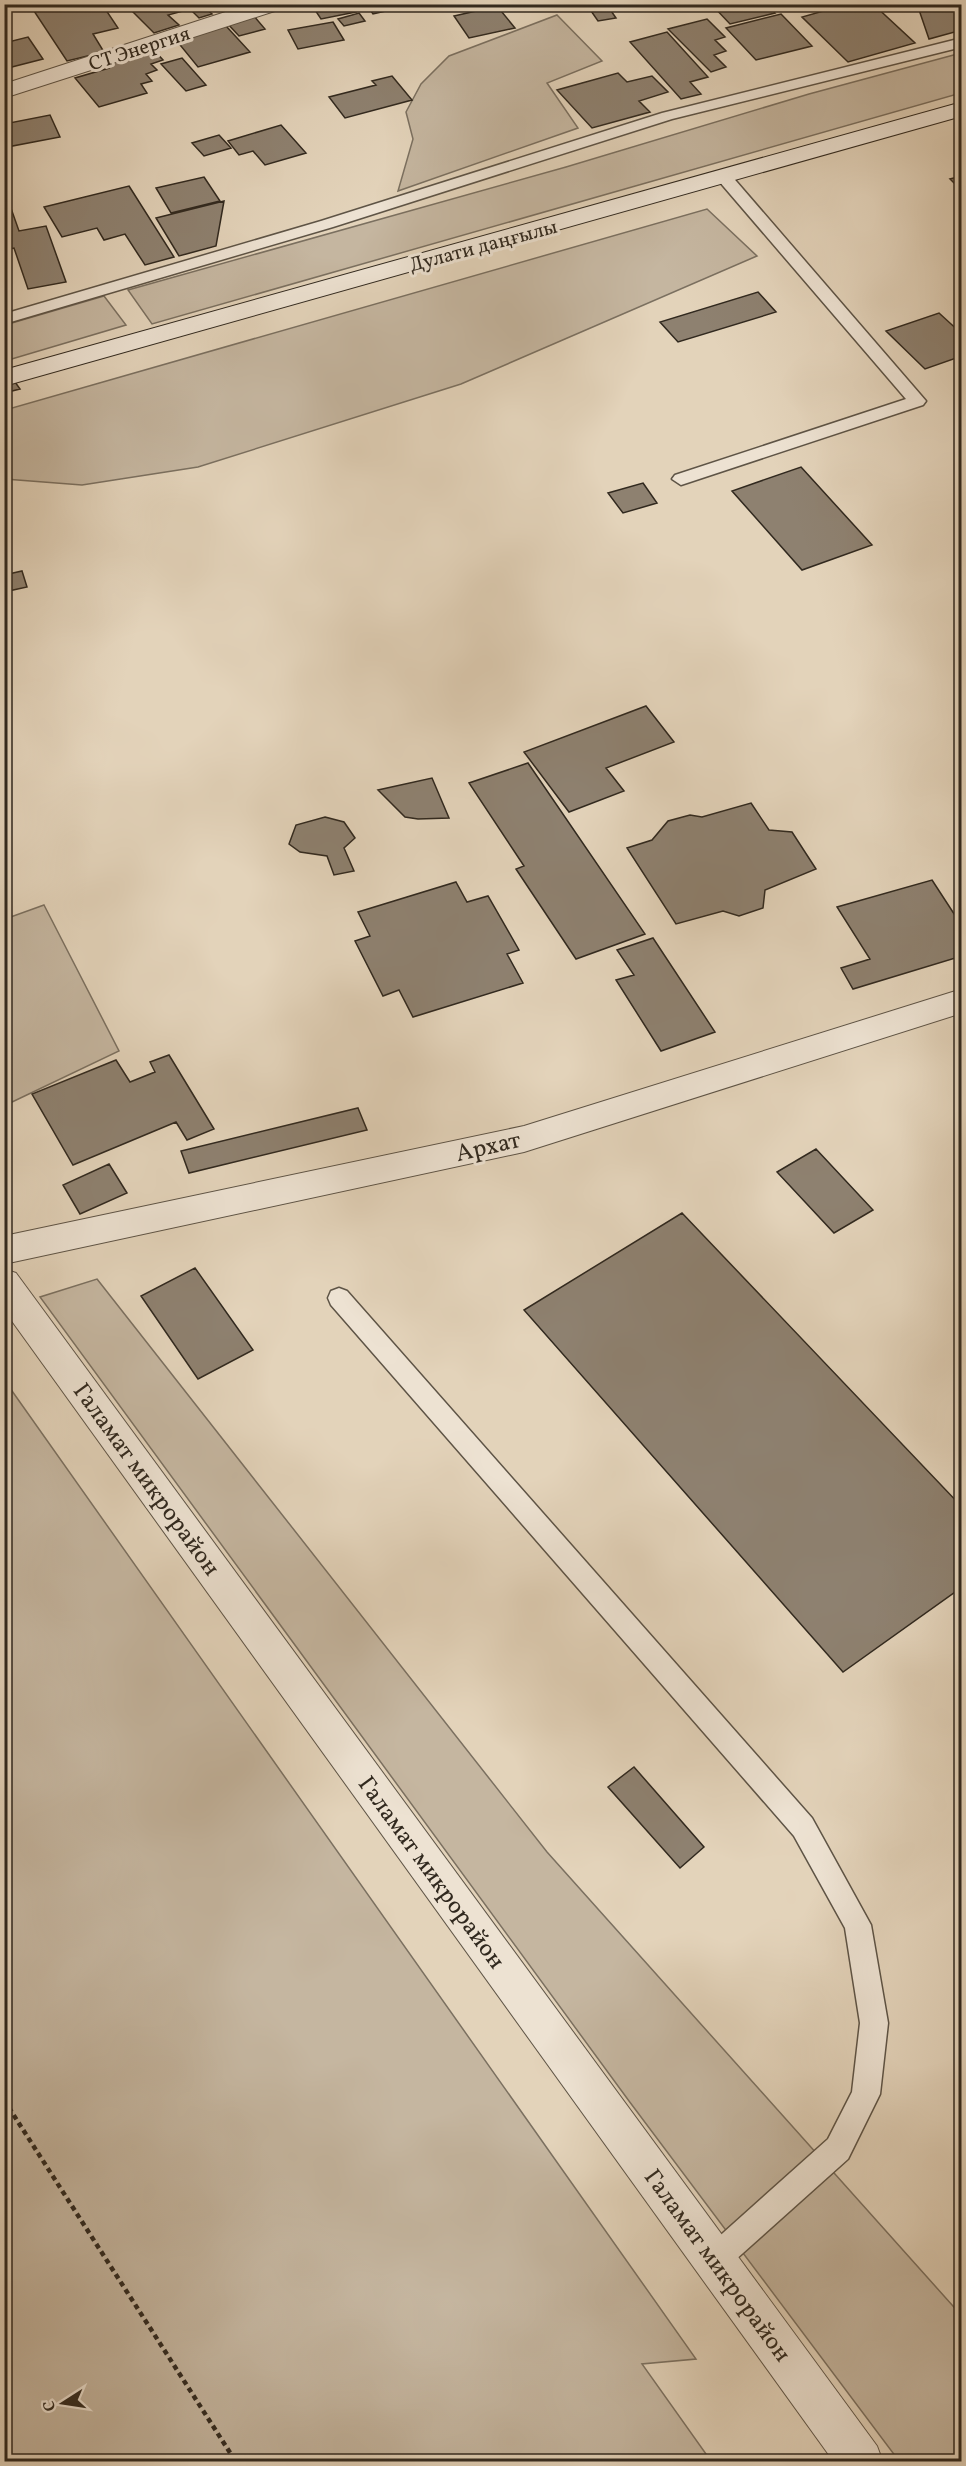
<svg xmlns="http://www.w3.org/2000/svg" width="966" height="2466" font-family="Vollkorn,serif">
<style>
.green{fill:#c5b6a0;stroke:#7b7060;stroke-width:1.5}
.building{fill:#8e8170;stroke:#31291f;stroke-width:1.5}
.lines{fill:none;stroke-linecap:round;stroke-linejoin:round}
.service-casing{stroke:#5e5446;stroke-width:3}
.minor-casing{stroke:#5e5446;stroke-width:2}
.tertiary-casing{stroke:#5e5446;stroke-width:2}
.secondary-casing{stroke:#31291f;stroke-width:2}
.path{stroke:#31291f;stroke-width:4.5;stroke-dasharray:5 4;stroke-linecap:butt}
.service{fill:#ede2d2;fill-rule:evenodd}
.minor{fill:#ede2d2;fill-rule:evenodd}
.tertiary{fill:#ede2d2;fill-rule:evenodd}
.secondary{fill:#ede2d2;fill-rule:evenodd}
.labels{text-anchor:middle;stroke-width:6;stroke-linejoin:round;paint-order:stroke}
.far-street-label{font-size:20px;fill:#31291f;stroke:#ede2d2}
.street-label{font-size:24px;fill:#31291f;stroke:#ede2d2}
</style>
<rect width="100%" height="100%" fill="#e3d3ba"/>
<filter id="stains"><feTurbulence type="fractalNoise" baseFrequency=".00333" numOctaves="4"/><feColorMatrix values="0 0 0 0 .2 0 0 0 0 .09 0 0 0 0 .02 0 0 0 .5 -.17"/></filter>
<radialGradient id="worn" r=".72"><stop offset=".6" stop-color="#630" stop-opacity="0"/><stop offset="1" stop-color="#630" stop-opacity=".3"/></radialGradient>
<path class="green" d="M 557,15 L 602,61 L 547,83 L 578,128 L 398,191 L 413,139 L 406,112 L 421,84 L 449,56 Z
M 961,53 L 961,93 L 152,324 L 128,290 L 566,167 L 809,94 Z
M 707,209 L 757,256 L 461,384 L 198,467 L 82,485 L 5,479 L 5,410 Z
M 104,296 L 126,325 L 5,361 L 5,325 Z
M 44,905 L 119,1051 L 10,1103 L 4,1095 L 5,919 Z
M 97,1279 L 547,1852 L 961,2315 L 961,2461 L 899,2461 L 629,2101 L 40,1297 Z
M 5,1381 L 696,2359 L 642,2364 L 711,2461 L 5,2461 Z"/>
<path class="building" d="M 49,4 L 68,4 L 73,11 L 102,4 L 118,28 L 93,34 L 104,52 L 67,61 L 32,8 Z
M 125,4 L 209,4 L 203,6 L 212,14 L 199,18 L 190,9 L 168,15 L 179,25 L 154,33 Z
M 311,4 L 351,4 L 356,12 L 321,19 Z
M 366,4 L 417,4 L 373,14 Z
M 482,4 L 497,6 L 515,28 L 469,38 L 454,16 L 476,11 L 472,7 Z
M 766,4 L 775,13 L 730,24 L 712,5 Z
M 848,4 L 873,4 L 915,43 L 848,62 L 802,17 Z
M 917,4 L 962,4 L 962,30 L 929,39 Z
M 607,5 L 616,18 L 598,21 L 589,8 Z
M 359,13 L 365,21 L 344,26 L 338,19 Z
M 781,14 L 812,46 L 756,60 L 726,28 Z
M 253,15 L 265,29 L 239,36 L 227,23 Z
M 707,19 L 725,37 L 715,40 L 726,51 L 714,55 L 726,67 L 711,72 L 668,29 Z
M 333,22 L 344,40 L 298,49 L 288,30 Z
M 226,26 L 250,52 L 198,67 L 176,40 Z
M 667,32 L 708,77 L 690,82 L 701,94 L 681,99 L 630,42 Z
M 28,37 L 43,59 L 4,69 L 4,43 Z
M 152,48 L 163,60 L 151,64 L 157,70 L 146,74 L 152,81 L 141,84 L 147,93 L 99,107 L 75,78 L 109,68 L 104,62 Z
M 182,58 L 206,85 L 186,91 L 161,64 Z
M 618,73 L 627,82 L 652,76 L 668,92 L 639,101 L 650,112 L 592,128 L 557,90 Z
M 392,76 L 412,100 L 345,118 L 329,97 L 376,85 L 372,81 Z
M 50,115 L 60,137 L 7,147 L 4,124 Z
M 281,125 L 306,153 L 265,165 L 253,151 L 239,155 L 228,141 Z
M 219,135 L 231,148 L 204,156 L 192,143 Z
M 962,176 L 962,191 L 950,179 Z
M 204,177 L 220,201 L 171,213 L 156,188 Z
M 129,186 L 174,257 L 145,265 L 125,234 L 104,240 L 97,228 L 62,237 L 44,207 Z
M 4,197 L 7,197 L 19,231 L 46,226 L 66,282 L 28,289 L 14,248 L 4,250 Z
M 224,201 L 216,246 L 179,256 L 156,218 Z
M 758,292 L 776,312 L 678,342 L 660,322 Z
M 939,313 L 962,334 L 962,356 L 925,369 L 886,331 Z
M 15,382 L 20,389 L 4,393 L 4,385 Z
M 801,467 L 872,545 L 802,570 L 732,491 Z
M 643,483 L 657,503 L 623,513 L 608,493 Z
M 22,571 L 27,587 L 4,592 L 4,575 Z
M 646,706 L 674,742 L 606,768 L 624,791 L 569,812 L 524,752 Z
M 528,763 L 645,934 L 576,959 L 516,869 L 524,866 L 469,783 Z
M 432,778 L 449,818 L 418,819 L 405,817 L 378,790 Z
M 751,803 L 769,830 L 792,832 L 816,869 L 765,890 L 763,908 L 739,916 L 723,911 L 676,924 L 627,848 L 652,840 L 668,821 L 690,815 L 702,817 Z
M 325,817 L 344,822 L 355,838 L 344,848 L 354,871 L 334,875 L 327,856 L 300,852 L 289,844 L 296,825 Z
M 932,880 L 962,926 L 962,956 L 853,989 L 841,968 L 870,959 L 837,907 Z
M 456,882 L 467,902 L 488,896 L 519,950 L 507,954 L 523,983 L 413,1017 L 399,990 L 383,996 L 355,941 L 370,936 L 358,912 Z
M 653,938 L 715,1032 L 661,1051 L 616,980 L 634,975 L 617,950 Z
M 169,1055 L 214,1129 L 187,1140 L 176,1122 L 73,1165 L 32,1094 L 116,1060 L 130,1082 L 155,1072 L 150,1062 Z
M 358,1108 L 367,1130 L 189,1173 L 181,1151 Z
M 816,1149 L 873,1210 L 834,1233 L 777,1172 Z
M 109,1164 L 127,1193 L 80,1214 L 63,1185 Z
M 682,1213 L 962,1507 L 962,1587 L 843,1672 L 524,1310 Z
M 195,1268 L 253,1350 L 198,1379 L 141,1296 Z
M 634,1767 L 704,1847 L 680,1868 L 608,1787 Z"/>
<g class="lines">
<defs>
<path id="service" d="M 962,38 L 962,47 L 672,119 L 333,227 L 4,324 L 4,314 L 321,221 L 662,113 Z
M 724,172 L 730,174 L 926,401 L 923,405 L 681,485 L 672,479 L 675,475 L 906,399 L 718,180 L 716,177 Z
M 339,1288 L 347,1291 L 812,1818 L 871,1925 L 888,2023 L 880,2094 L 848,2159 L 724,2270 L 714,2275 L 704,2270 L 699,2260 L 704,2250 L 828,2139 L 852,2092 L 860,2023 L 845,1928 L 794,1836 L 331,1305 L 328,1298 L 331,1291 Z"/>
<path id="minor" d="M 250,4 L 283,4 L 281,9 L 4,98 L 4,84 Z
M 962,989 L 962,1013 L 524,1152 L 4,1264 L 4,1236 L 524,1126 Z"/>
<path id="tertiary" d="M 4,1269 L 16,1273 L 877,2446 L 883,2462 L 834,2462 L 4,1310 Z"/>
<path id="secondary" d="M 962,102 L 962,116 L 4,386 L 4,370 Z"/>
</defs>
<use href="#service" class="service-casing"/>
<use href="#minor" class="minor-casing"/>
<use href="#tertiary" class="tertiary-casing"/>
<use href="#secondary" class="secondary-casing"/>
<path class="path" d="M 4,2100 L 236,2462"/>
<use href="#service" class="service"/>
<use href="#minor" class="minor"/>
<use href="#tertiary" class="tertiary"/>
<use href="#secondary" class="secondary"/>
</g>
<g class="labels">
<g class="far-street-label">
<text transform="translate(139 48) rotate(-18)" y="7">СТ Энергия</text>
<text transform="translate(483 245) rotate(-15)" y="7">Дулати даңғылы</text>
</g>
<g class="street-label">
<text transform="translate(488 1146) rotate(-13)" y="8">Архат</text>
<text transform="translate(147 1479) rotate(54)" y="8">Галамат микрорайон</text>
<text transform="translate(432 1872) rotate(54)" y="8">Галамат микрорайон</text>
<text transform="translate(718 2265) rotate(54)" y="8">Галамат микрорайон</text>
</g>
</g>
<rect width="966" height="2466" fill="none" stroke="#e3d3ba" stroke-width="24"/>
<rect x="6" y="6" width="954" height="2454" fill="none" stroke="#31291f" stroke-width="3"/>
<rect x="12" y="12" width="942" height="2442" fill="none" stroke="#31291f" stroke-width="1.5"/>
<g transform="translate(63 2403) rotate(258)" stroke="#ede2d2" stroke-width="4.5" paint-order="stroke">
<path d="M0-4.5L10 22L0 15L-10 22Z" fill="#31291f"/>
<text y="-9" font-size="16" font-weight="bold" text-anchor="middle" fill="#31291f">С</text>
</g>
<rect width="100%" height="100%" filter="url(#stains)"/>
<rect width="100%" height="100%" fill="url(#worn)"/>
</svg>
